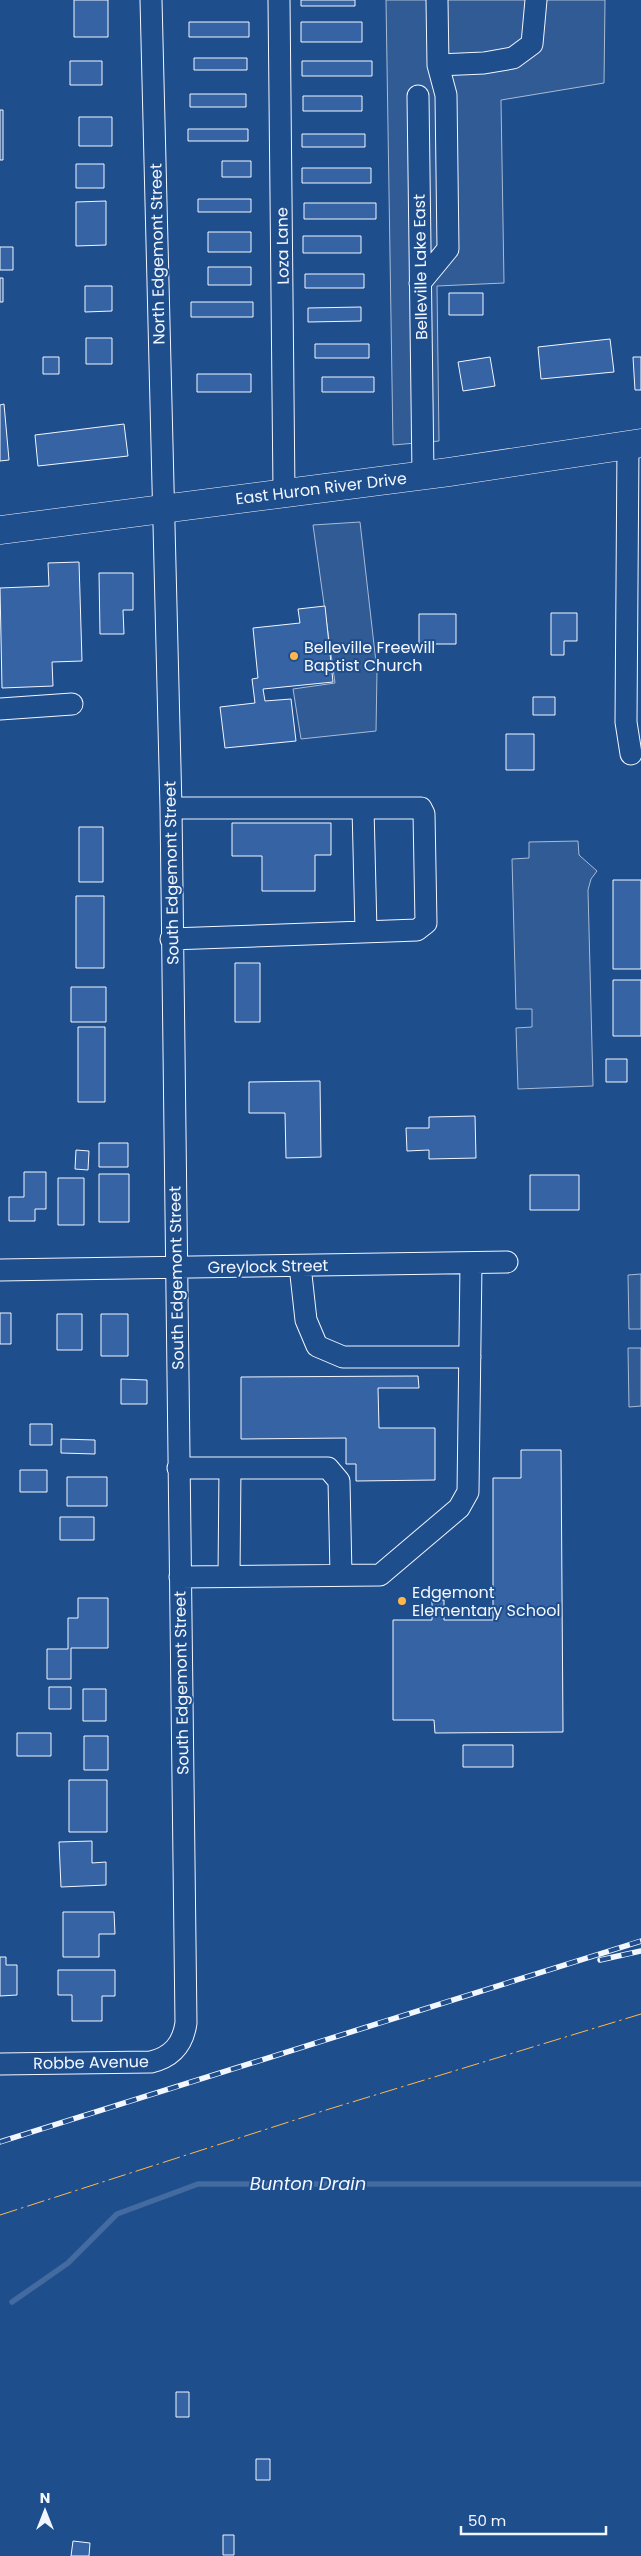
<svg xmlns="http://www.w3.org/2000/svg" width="641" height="2556" font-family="Poppins,sans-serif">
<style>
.built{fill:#305b95;stroke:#a8bbd7}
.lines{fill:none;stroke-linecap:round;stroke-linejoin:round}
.stream{stroke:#446ba0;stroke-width:5.5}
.building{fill:#3563a3;stroke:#f2f6ff}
.minor-casing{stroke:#f2f6ff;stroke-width:23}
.major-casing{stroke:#f2f6ff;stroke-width:29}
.minor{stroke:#1f4e8c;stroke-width:21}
.major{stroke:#1f4e8c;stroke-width:28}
.rail-casing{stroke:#f2f6ff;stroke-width:5.5}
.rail{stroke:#1f4e8c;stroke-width:4;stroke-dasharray:11;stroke-linecap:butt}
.power{stroke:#ffb74d;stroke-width:1;stroke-dasharray:18 4 2.5 4;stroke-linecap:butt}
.poi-dot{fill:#ffb74d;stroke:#1f4e8c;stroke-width:2}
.labels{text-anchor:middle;stroke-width:4;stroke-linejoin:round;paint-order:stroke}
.street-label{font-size:16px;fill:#f2f6ff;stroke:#1f4e8c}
.poi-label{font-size:16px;fill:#f2f6ff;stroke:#1f4e8c;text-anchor:start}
.water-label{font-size:18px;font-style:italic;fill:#f2f6ff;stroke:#1f4e8c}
</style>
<rect width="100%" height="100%" fill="#1f4e8c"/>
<path class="built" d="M 386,0 L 605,0 L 604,83 L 501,100 L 504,283 L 437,286 L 439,441 L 393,445 Z
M 360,522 L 377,671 L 376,731 L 301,739 L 293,689 L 335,683 L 313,525 Z
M 578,841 L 579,855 L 597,871 L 591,879 L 588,890 L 593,1086 L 518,1089 L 516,1028 L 532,1027 L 532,1009 L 516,1009 L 512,859 L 529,858 L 529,842 Z
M 641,1274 L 641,1329 L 629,1329 L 628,1275 Z
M 628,1348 L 641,1348 L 641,1406 L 629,1407 Z"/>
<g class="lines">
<path class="stream" d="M 12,2302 L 68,2263 L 117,2214 L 198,2184 L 641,2184"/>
</g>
<path class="building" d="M 74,0 L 108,0 L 108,37 L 74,37 Z
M 301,0 L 355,0 L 355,6 L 301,6 Z
M 189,22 L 249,22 L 249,37 L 189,37 Z
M 301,22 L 362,22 L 362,42 L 301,42 Z
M 194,58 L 247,58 L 247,70 L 194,70 Z
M 70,61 L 102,61 L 102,85 L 70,85 Z
M 302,61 L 372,61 L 372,76 L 302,76 Z
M 190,94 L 246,94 L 246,107 L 190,107 Z
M 303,96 L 362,96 L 362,111 L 303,111 Z
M 0,110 L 3,110 L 3,160 L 0,160 Z
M 79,117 L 112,117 L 112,146 L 79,146 Z
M 188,129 L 248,129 L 248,141 L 188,141 Z
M 302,134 L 365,134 L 365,147 L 302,147 Z
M 222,161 L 251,161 L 251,177 L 222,177 Z
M 76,164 L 104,164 L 104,188 L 76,188 Z
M 302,168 L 371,168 L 371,183 L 302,183 Z
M 198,199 L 251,199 L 251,212 L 198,212 Z
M 106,201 L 106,245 L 76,246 L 76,202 Z
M 304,203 L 376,203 L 376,219 L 304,219 Z
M 208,232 L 251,232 L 251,252 L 208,252 Z
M 303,236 L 361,236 L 361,253 L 303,253 Z
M 0,247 L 13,247 L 13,270 L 0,270 Z
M 208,267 L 251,267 L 251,285 L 208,285 Z
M 305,274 L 364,274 L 364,288 L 305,288 Z
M 0,278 L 3,278 L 3,302 L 0,302 Z
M 85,286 L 112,286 L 112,311 L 85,312 Z
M 449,293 L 483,293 L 483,315 L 449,315 Z
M 191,302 L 253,302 L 253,317 L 191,317 Z
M 361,307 L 361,321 L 308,322 L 308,308 Z
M 86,338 L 112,338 L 112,364 L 86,364 Z
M 610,339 L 614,372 L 541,379 L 538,347 Z
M 315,344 L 369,344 L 369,358 L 315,358 Z
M 43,357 L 59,357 L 59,374 L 43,374 Z
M 490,357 L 495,386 L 463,391 L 458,362 Z
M 633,357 L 641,357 L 641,390 L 635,390 Z
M 197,374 L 251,374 L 251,392 L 197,392 Z
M 322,377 L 374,377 L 374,392 L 322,392 Z
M 4,404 L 9,460 L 0,461 L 0,405 Z
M 124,424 L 128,456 L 38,466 L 35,435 Z
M 79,562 L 82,661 L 52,662 L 53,686 L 2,688 L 0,588 L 49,586 L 48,563 Z
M 99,573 L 133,573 L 133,610 L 123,610 L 124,634 L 100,634 Z
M 325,606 L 333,682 L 263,689 L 265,701 L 291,699 L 296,741 L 225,748 L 220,707 L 255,703 L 252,679 L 258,678 L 253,628 L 300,623 L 298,609 Z
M 551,613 L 577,613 L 577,641 L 564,641 L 564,655 L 551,655 Z
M 419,614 L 456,614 L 456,644 L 419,644 Z
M 533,697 L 555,697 L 555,715 L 533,715 Z
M 506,734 L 534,734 L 534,770 L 506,770 Z
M 232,823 L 331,823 L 331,855 L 315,855 L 315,891 L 262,891 L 262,856 L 232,856 Z
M 79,827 L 103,827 L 103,882 L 79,882 Z
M 613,880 L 641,880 L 641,969 L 613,969 Z
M 76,896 L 104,896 L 104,968 L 76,968 Z
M 235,963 L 260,963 L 260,1022 L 235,1022 Z
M 613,980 L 641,980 L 641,1036 L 613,1036 Z
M 71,987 L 106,987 L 106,1022 L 71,1022 Z
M 78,1027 L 105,1027 L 105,1102 L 78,1102 Z
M 606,1059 L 627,1059 L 627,1082 L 606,1082 Z
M 320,1081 L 321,1157 L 286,1158 L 285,1113 L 249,1113 L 249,1082 Z
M 475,1116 L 476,1158 L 429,1159 L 429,1150 L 407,1151 L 406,1128 L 429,1128 L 429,1117 Z
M 99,1143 L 128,1143 L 128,1167 L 99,1167 Z
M 76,1150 L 89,1151 L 88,1170 L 75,1169 Z
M 24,1172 L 46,1172 L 46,1209 L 35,1209 L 35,1221 L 9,1221 L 9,1197 L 24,1197 Z
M 99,1174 L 129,1174 L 129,1222 L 99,1222 Z
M 530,1175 L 579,1175 L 579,1210 L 530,1210 Z
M 58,1178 L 84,1178 L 84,1225 L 58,1225 Z
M 0,1313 L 11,1313 L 11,1344 L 0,1344 Z
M 57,1314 L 82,1314 L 82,1350 L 57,1350 Z
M 101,1314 L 128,1314 L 128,1356 L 101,1356 Z
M 418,1376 L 419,1388 L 378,1388 L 379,1428 L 435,1428 L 435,1480 L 356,1481 L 356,1464 L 346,1464 L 346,1438 L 241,1439 L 241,1377 Z
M 121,1379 L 147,1380 L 147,1404 L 121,1404 Z
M 30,1424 L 52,1424 L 52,1445 L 30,1445 Z
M 61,1439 L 95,1440 L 95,1454 L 61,1453 Z
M 521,1450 L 561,1450 L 563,1732 L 435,1733 L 434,1720 L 393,1720 L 393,1620 L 432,1620 L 432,1600 L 444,1600 L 444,1620 L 493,1620 L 493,1478 L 521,1478 Z
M 20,1470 L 47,1470 L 47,1492 L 20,1492 Z
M 67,1477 L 107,1477 L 107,1506 L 67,1506 Z
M 60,1517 L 94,1517 L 94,1540 L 60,1540 Z
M 78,1598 L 108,1598 L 108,1648 L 71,1648 L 71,1679 L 47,1679 L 47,1649 L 68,1649 L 68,1618 L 78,1618 Z
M 49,1687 L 71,1687 L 71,1709 L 49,1709 Z
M 83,1689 L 106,1689 L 106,1721 L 83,1721 Z
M 17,1733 L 51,1733 L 51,1756 L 17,1756 Z
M 84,1736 L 108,1736 L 108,1770 L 84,1770 Z
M 463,1745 L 513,1745 L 513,1767 L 463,1767 Z
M 69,1780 L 107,1780 L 107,1832 L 69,1832 Z
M 92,1841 L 92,1863 L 106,1862 L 106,1885 L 61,1887 L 59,1842 Z
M 63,1912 L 114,1912 L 115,1934 L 99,1934 L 99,1957 L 63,1957 Z
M 0,1957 L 6,1957 L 6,1965 L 17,1965 L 17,1995 L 0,1996 Z
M 58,1970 L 115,1970 L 115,1996 L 102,1996 L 102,2021 L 72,2021 L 72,1995 L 58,1995 Z
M 176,2392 L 189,2392 L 189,2417 L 176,2417 Z
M 256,2459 L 270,2459 L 270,2480 L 256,2480 Z
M 223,2535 L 234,2535 L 234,2555 L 223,2555 Z
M 73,2541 L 90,2543 L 89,2556 L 71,2556 Z"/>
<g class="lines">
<defs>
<path id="minor" d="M 279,0 L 284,492
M 438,65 L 484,63 L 513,58 L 532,44 L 536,0
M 418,96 L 423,474
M 420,283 L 448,249 L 446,95 L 438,65 L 437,0
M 628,445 L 626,722 L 631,754
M 0,709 L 72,704
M 171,808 L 421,808 L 424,814 L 426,923 L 417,930 L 171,939
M 363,808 L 366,931
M 300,1266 L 306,1320 L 317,1346 L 343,1357 L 470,1357
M 0,1270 L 507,1262
M 178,1468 L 328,1468 L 339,1481 L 341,1575
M 229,1576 L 230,1468
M 180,1577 L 380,1575 L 459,1508 L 468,1492 L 471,1263
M 0,2064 L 151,2062 C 172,2057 183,2044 186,2023 L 171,808 L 151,0"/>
<path id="major" d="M 0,530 L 449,472 L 641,443"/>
</defs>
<use href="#minor" class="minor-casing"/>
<use href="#major" class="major-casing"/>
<use href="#minor" class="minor"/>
<use href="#major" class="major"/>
<defs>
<path id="rail" d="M 600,1960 L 641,1951
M 0,2142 L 641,1941"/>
</defs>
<use href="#rail" class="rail-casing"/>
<use href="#rail" class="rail"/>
<path class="power" d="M 0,2215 L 326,2110 L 641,2014"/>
</g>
<g class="poi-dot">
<circle cx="294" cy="656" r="5"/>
<circle cx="402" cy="1601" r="5"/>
</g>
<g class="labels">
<g class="street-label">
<text transform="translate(282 246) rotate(-91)" y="6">Loza Lane</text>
<text transform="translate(157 254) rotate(-91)" y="6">North Edgemont Street</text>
<text transform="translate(420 267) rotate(-91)" y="6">Belleville Lake East</text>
<text transform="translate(321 488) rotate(-7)" y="6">East Huron River Drive</text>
<text transform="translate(171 873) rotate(-91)" y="6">South Edgemont Street</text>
<text transform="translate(268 1266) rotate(-1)" y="6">Greylock Street</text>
<text transform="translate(176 1278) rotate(-91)" y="6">South Edgemont Street</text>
<text transform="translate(181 1683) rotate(-91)" y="6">South Edgemont Street</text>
<text transform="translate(91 2062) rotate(-1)" y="6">Robbe Avenue</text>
</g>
<g class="poi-label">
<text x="304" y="653">Belleville Freewill<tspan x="304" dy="18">Baptist Church</tspan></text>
<text x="412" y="1598">Edgemont<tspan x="412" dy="18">Elementary School</tspan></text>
</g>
<g class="water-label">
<text x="308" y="2190">Bunton Drain</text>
</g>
</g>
<g transform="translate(45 2511)" stroke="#1f4e8c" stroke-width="4" paint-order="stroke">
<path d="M0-4L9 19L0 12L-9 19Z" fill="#f2f6ff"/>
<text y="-8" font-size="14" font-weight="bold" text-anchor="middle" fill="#f2f6ff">N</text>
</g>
<path d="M461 2526v8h145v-8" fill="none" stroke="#f2f6ff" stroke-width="2.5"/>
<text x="468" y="2526" font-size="15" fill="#f2f6ff" stroke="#1f4e8c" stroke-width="4" paint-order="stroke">50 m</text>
</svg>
